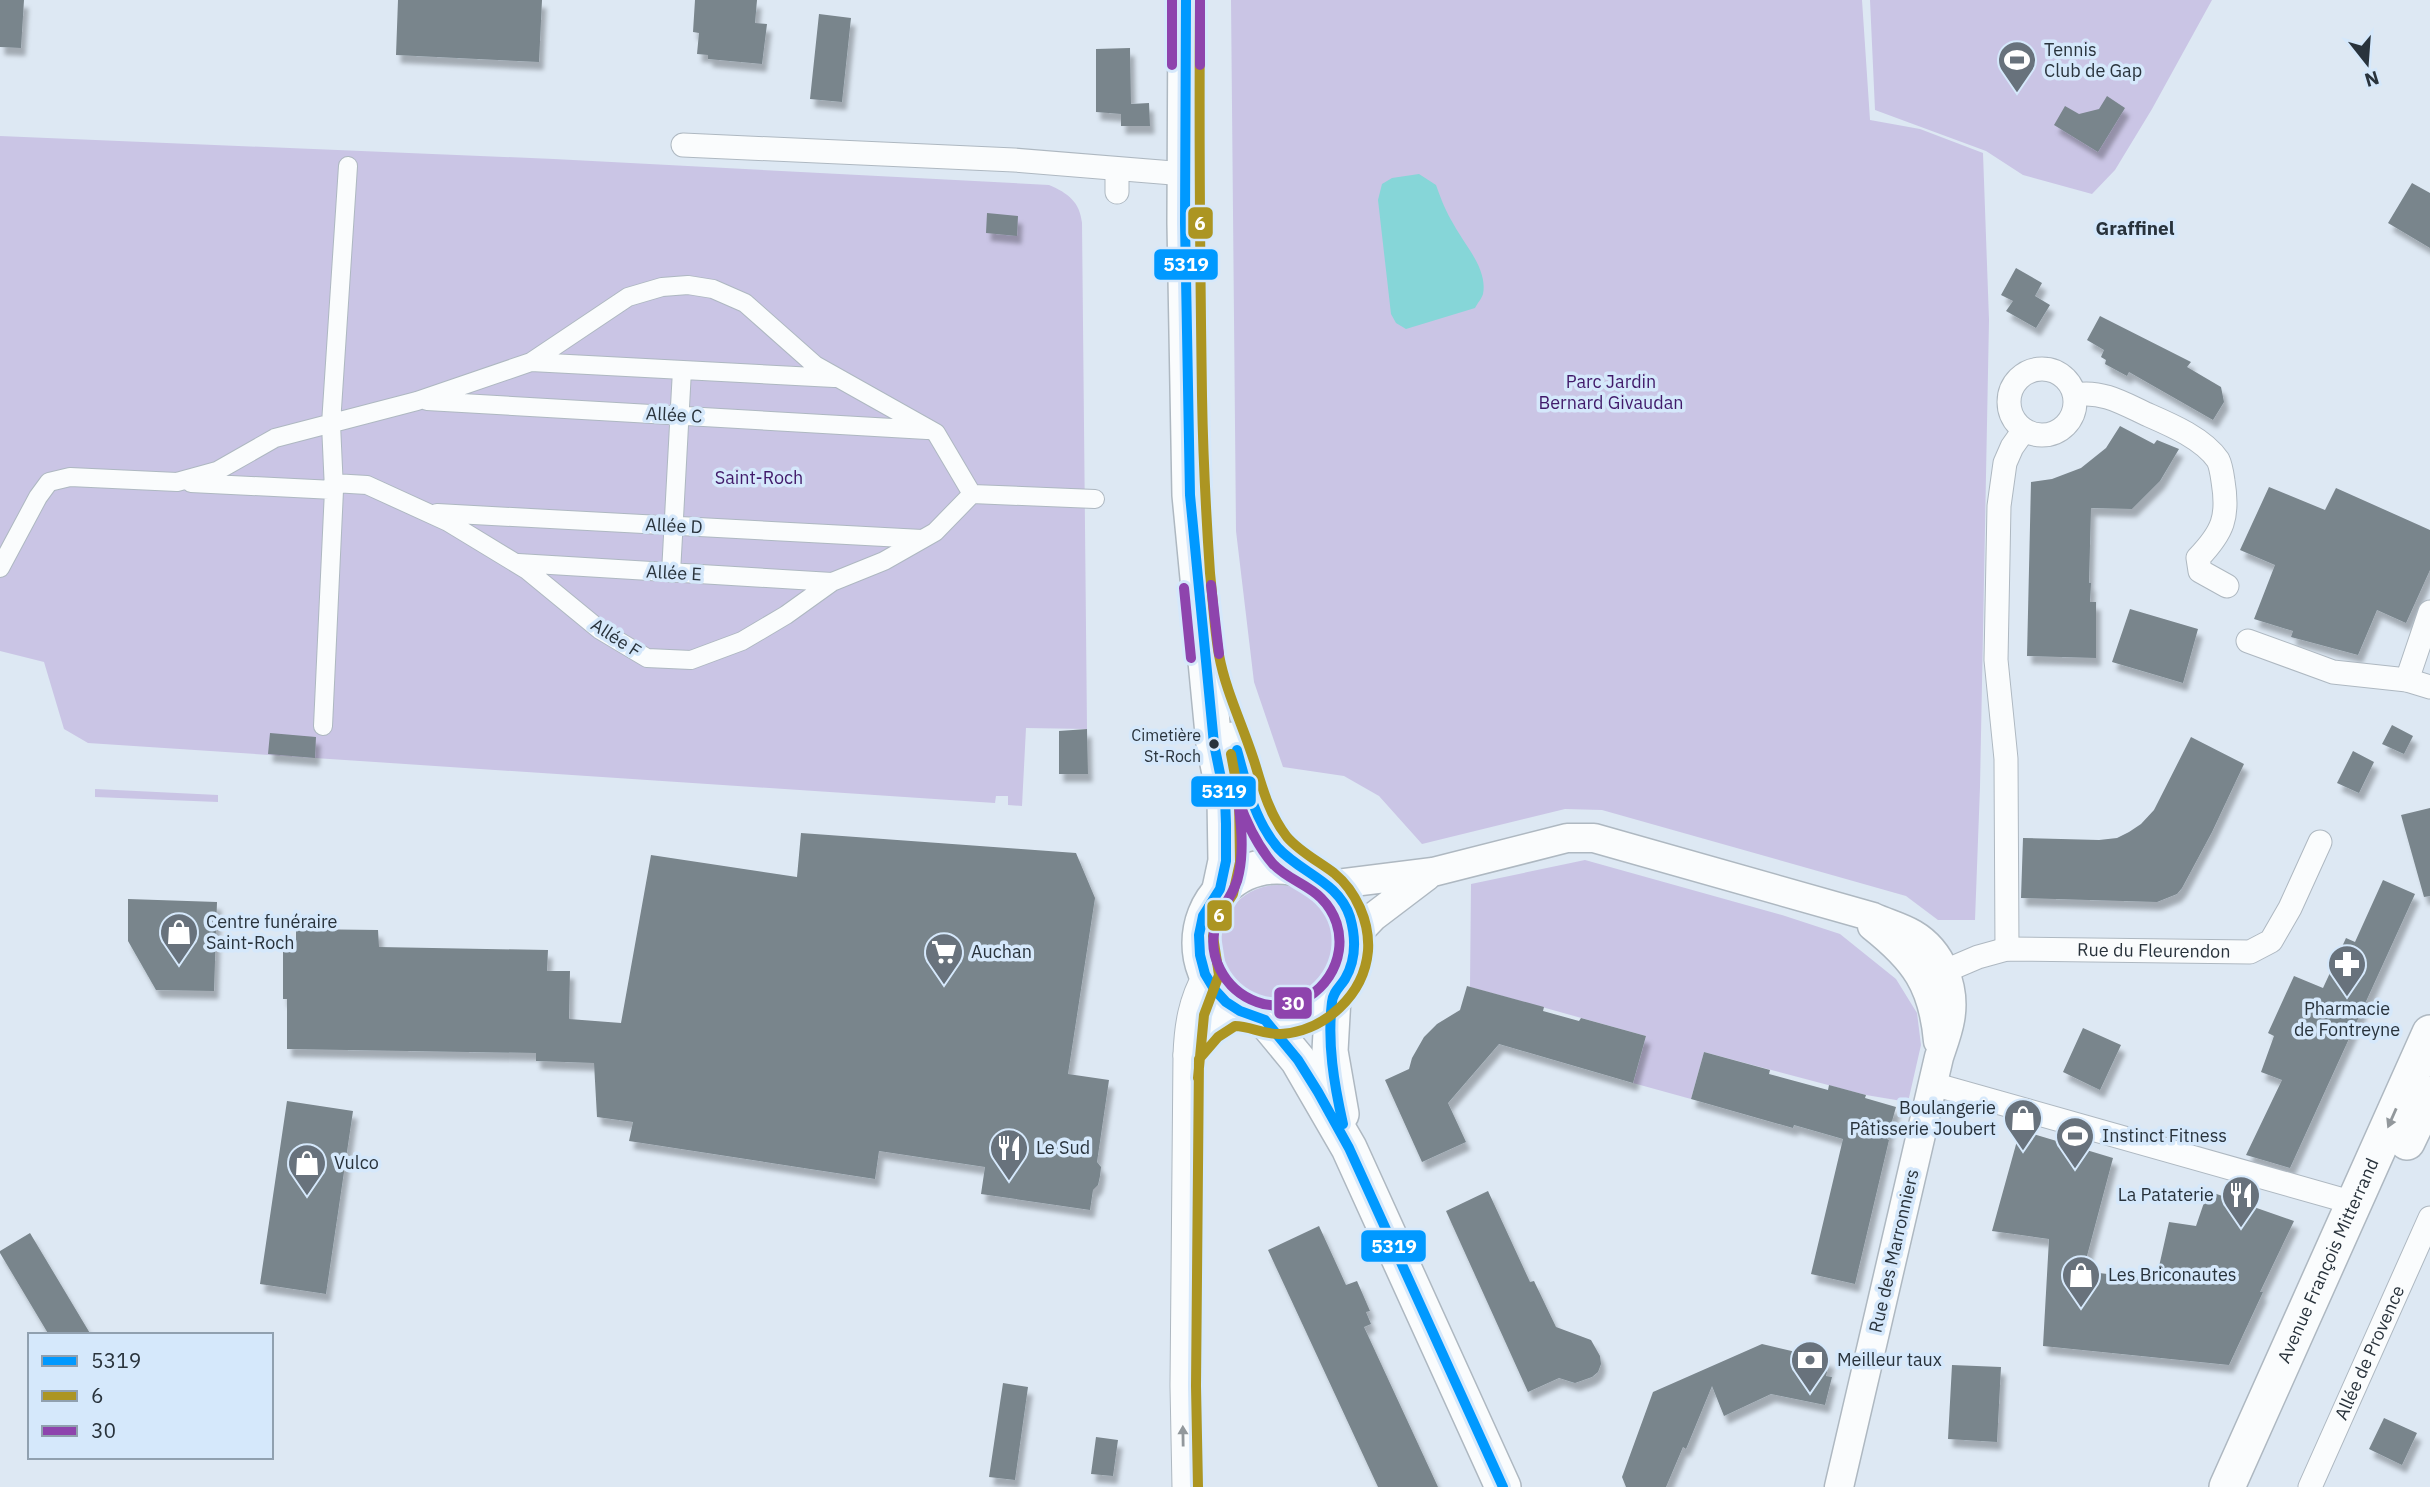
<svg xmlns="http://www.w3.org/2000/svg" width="2430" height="1487" font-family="'IBM Plex Sans',sans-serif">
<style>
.green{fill:#cac5e5}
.water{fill:#86d6d8}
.building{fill:#79858c;filter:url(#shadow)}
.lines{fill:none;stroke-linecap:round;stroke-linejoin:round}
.pedestrian-casing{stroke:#aeb8c1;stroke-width:20}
.minor-casing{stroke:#aeb8c1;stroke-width:25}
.tertiary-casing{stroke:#aeb8c1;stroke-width:31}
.primary-casing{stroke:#aeb8c1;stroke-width:38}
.pedestrian{stroke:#fafcfd;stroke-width:18}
.minor{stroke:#fafcfd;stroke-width:23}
.tertiary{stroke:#fafcfd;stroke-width:28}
.primary{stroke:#fafcfd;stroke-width:35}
.bus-1-casing{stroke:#d5e8fb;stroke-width:16}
.bus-2-casing{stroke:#d5e8fb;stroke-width:16}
.bus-3-casing{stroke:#d5e8fb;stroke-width:16}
.bus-1{stroke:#09f;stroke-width:10}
.bus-2{stroke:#ac9522;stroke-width:10}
.bus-3{stroke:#8e44ad;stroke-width:10}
.oneway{fill:#92989c}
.bus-dot{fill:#29333c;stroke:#d5e8fb;stroke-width:2.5}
.labels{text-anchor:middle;stroke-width:7;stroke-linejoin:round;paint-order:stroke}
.bus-label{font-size:16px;fill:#29333c;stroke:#d5e8fb;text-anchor:end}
.poi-label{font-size:18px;fill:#29333c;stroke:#d5e8fb;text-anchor:start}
.park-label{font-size:18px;fill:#411a6a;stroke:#d5e8fb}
.street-label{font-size:18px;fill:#29333c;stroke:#d5e8fb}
.neighbourhood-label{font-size:19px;font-weight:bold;fill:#29333c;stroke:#d5e8fb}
.line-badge{stroke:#d5e8fb;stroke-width:2.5}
.badge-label{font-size:19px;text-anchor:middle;font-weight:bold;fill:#fff}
</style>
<defs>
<filter id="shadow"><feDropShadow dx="4.5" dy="8" stdDeviation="2" flood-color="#0004"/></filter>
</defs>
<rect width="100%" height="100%" fill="#dde8f3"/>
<path class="green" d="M 1231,0 L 1862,0 L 1870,120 L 1920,129 L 1983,153 L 1989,320 L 1980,787 L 1975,920 L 1938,920 L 1906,896 L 1602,810 L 1565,809 L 1422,844 L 1379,796 L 1344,776 L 1283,767 L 1254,682 L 1236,531 Z
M 1870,0 L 2212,0 L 2152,109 L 2115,170 L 2092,194 L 2023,175 L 1986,151 L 1875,110 Z
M 0,136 L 554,159 L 1049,185 C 1068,193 1080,202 1082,223 L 1087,729 L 1026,728 L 1022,806 L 1008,805 L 1008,796 L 996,796 L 995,803 L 88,743 L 64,729 L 44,662 L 0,651 Z
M 95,789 L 218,795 L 218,802 L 95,797 Z
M 1585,860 L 1782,915 L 1840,934 L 1896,979 L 1917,1013 L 1921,1045 L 1908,1102 L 1866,1095 L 1704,1052 L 1691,1099 L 1633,1083 L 1646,1036 L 1470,987 L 1471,884 Z
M1220 943a58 58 0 1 1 116 0a58 58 0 1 1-116 0Z"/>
<path class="water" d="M 1419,174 L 1436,185 C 1441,199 1446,212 1454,225 C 1464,244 1488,269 1483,294 C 1482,298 1477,304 1475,308 L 1406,329 L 1396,323 L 1391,314 L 1378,200 L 1382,184 L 1392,178 Z"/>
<path class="building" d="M 0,0 L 24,0 L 21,48 L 0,47 Z
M 398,0 L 542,0 L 539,62 L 396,55 Z
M 695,0 L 757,0 L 755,23 L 767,24 L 762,64 L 708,59 L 708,55 L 697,54 L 699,33 L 693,32 Z
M 819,14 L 851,18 L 842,102 L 810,99 Z
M 1130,48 L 1131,104 L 1149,103 L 1150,126 L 1121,126 L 1121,114 L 1096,112 L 1096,49 Z
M 2107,96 L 2125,108 L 2098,152 L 2054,125 L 2065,106 L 2079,114 L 2099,109 Z
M 2412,183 L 2430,193 L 2430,248 L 2388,223 Z
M 987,213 L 1018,216 L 1017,236 L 986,233 Z
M 2016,268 L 2042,283 L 2035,296 L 2050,305 L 2036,328 L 2006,311 L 2013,301 L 2001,295 Z
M 2100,316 L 2191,362 L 2187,367 L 2221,387 L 2224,402 L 2213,420 L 2129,372 L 2127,376 L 2105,364 L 2106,360 L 2101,357 L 2104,350 L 2087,340 Z
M 2120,426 L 2154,444 L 2157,440 L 2179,449 L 2160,481 L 2132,509 L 2091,508 L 2089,583 L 2091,583 L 2090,602 L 2096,602 L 2096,658 L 2027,656 L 2031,482 L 2052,479 L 2081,468 L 2106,448 Z
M 2269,487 L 2325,510 L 2336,488 L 2430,530 L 2430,570 L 2406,623 L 2377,610 L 2358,655 L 2291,637 L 2293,631 L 2254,619 L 2275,565 L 2240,550 Z
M 2130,609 L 2198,629 L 2183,683 L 2112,662 Z
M 2392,725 L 2413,736 L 2404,754 L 2382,744 Z
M 1087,729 L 1088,774 L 1059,774 L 1059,731 Z
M 270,733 L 316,737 L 315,758 L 268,754 Z
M 2191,737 L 2244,764 L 2212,832 L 2182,888 L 2177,894 L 2157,902 L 2021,898 L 2023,838 L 2099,840 L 2117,838 L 2129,832 L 2141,824 L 2154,810 Z
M 2353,751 L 2374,762 L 2359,793 L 2337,783 Z
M 2430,808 L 2430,896 L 2424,897 L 2401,815 Z
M 801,833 L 1076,853 L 1095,898 L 1068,1074 L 1109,1080 L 1097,1162 L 1101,1167 L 1100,1176 L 1098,1185 L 1093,1190 L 1090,1210 L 981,1194 L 985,1167 L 879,1151 L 875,1179 L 629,1141 L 633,1122 L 597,1117 L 594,1063 L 536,1061 L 536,1053 L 287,1049 L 287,999 L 283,999 L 283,945 L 296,946 L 296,929 L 378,930 L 379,947 L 548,950 L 547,971 L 570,971 L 569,1019 L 621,1023 L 651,855 L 797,877 Z
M 2383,880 L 2415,894 L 2290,1168 L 2246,1155 L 2282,1080 L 2261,1072 L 2274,1036 L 2268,1033 L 2294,976 L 2323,988 L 2346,938 L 2355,942 Z
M 128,899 L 217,902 L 214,991 L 156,990 L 128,941 Z
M 1467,986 L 1544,1007 L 1543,1011 L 1579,1021 L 1581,1018 L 1646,1036 L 1633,1083 L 1499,1044 L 1448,1103 L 1466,1142 L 1422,1162 L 1385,1080 L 1409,1069 L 1412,1058 L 1424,1037 L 1437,1024 L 1460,1010 Z
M 2083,1028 L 2121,1045 L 2100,1090 L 2063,1072 Z
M 1704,1052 L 1770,1070 L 1769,1074 L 1828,1090 L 1829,1085 L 1866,1095 L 1865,1098 L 1896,1107 L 1887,1139 L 1889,1140 L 1855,1284 L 1811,1274 L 1843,1139 L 1794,1125 L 1793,1128 L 1691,1099 Z
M 287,1101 L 353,1111 L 326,1294 L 260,1284 Z
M 2020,1130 L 2113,1158 L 2083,1271 L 2156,1280 L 2169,1222 L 2196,1226 L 2208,1191 L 2294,1221 L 2260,1292 L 2263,1292 L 2229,1365 L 2043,1346 L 2049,1239 L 1992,1231 Z
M 1488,1191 L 1530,1282 L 1534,1281 L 1556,1327 L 1591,1340 L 1600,1356 L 1601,1364 L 1598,1372 L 1592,1377 L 1575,1383 L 1559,1378 L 1528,1392 L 1446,1211 Z
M 1319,1226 L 1346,1285 L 1357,1281 L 1370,1311 L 1366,1312 L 1371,1324 L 1364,1327 L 1438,1487 L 1378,1487 L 1268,1250 Z
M 30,1233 L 91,1335 L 49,1335 L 0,1253 L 0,1251 Z
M 1762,1344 L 1830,1360 L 1826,1376 L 1832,1377 L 1825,1405 L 1771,1394 L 1724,1416 L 1712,1386 L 1686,1449 L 1683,1447 L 1666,1487 L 1626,1487 L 1622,1477 L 1653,1392 Z
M 1952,1365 L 2001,1367 L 1997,1442 L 1948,1439 Z
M 1003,1383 L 1028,1387 L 1015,1480 L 989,1477 Z
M 2384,1418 L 2417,1433 L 2402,1465 L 2369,1449 Z
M 1096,1437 L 1118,1440 L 1113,1476 L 1091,1474 Z"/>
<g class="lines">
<defs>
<path id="pedestrian" d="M 531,362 L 834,378
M 427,401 L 927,430
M 191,483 L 334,490
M 333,483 L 367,485 L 448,522 L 527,570 L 600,630 L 647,658 L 691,660 L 742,641 L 786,615 L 832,582 L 884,561 L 935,532 L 972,494
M 437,513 L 922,539
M 518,563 L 832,582
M 0,568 L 38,497 L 49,482 L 70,477 L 177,482 L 217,471 L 275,438 L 417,401 L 531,362 L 628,297 L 662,287 L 688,285 L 713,289 L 745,303 L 815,365 L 936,433 L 972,494 L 1095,499
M 671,573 L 682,370
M 323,726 L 334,490 L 331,424 L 348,166"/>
<g id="minor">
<path d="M 683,145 L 1014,160 L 1185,174"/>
<path d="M 1117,169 L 1117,192"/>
<circle cx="2042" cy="402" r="33"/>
<path d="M 2075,395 C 2101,390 2123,403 2146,414 C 2169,424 2203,438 2218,460 C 2221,466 2222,474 2223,481 C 2229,517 2223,532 2198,558 L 2200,571 L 2227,586"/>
<path d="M 2248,641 L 2333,672 L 2407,680 L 2430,687"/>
<path d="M 2407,680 L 2430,612"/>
<path d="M 2007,949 L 2006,759 L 1996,660 L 1999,506 L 2005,463 L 2012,447 L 2024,430"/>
<path id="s1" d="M 1931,977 L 1978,957 L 2007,949 L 2250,952 L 2271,941 L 2290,908 L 2320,842"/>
<path d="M 1185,1055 C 1199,1031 1213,1020 1240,1011"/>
<path d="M 1933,1084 L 2354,1203"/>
<path d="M 1184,1487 L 1182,1386 L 1185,1055 C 1186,1026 1190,1000 1205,974"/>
<path id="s2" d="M 2310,1487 L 2430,1218"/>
</g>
<path id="tertiary" d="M 1329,885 L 1433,872 L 1567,838 L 1594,838 L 1873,917 C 1886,923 1901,927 1913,934 C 1942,951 1956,988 1950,1020 C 1948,1032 1943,1045 1939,1057 L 1839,1487
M 1872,926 C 1915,960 1933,985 1938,1041
M 1354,937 L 1373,917 L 1427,876"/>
<g id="primary">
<path d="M 1186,0 L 1185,223 L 1190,495 L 1214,744 L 1225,798 L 1226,861 L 1220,889"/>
<path d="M 1233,740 C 1250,791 1257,831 1299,868"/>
<circle cx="1277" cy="943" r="77"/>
<path d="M 1333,997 L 1330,1051 L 1341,1114"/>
<path d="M 1265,1020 L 1298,1060 L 1349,1148 L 1503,1487"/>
<path d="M 2407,1142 L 2430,1094"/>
<path id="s3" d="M 2227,1487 L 2430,1033"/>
</g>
</defs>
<use href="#pedestrian" class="pedestrian-casing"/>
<use href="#minor" class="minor-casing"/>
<use href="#tertiary" class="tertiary-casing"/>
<use href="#primary" class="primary-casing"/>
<use href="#pedestrian" class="pedestrian"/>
<use href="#minor" class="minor"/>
<use href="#tertiary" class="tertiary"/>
<use href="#primary" class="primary"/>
<defs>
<path id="bus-1" d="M 1186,0 L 1185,223 L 1190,495 L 1214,744 L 1225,798 L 1226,824 L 1226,861 L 1220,889 L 1203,916 L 1199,935 L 1200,955 L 1205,974 L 1214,989 L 1226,1002 L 1240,1011 L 1265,1020 L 1298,1060 L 1318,1092 L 1349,1148 L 1503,1487
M 1237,750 C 1246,784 1255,821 1278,848 C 1301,873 1339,882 1350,917 C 1356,938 1356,960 1345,979 C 1340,987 1333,992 1332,1002 C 1327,1043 1334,1084 1343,1124"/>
<path id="bus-2" d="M 1198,1078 L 1204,1015 L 1219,975 L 1213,936 L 1216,921 L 1233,894 L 1240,862 L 1239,797 L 1231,754
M 1198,1487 L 1196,1386 L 1199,1059 L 1218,1037 L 1235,1026 C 1250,1026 1264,1035 1281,1034 C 1325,1031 1364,995 1368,951 C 1370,922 1356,891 1334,873 C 1318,861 1300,852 1287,837 C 1271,817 1263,791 1256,767 C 1245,730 1226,693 1219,655 C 1214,628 1213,600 1210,573 C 1206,514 1203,455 1202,396 C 1200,264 1199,132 1200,0"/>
<path id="bus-3" d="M 1172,65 L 1172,0
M 1200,65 L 1200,0
M 1211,585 L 1219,654
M 1184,588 L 1191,658
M 1238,799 C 1246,822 1257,845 1273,864 C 1287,879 1307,884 1321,898 C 1351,928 1343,975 1308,997 C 1294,1006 1272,1008 1257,1002 C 1224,990 1205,954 1217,921 C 1223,904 1236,892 1239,873 C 1244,849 1241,823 1238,799 Z"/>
</defs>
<use href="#bus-1" class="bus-1-casing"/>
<use href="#bus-2" class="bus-2-casing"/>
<use href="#bus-3" class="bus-3-casing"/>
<use href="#bus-1" class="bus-1"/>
<use href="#bus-2" class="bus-2"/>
<use href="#bus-3" class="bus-3"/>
</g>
<defs><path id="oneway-solid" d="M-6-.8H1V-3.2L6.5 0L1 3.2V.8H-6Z" transform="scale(1.75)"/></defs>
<g class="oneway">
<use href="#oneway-solid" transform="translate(2392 1118) rotate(114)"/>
<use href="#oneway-solid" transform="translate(1183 1436) rotate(-91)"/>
</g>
<defs>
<symbol id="stadium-pin" viewBox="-11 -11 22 30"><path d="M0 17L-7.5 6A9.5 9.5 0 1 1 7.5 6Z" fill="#68727c" stroke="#d5e8fb"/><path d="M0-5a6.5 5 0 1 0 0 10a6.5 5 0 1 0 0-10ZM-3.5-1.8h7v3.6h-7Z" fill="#fff"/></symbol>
<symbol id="shop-pin" viewBox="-11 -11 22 30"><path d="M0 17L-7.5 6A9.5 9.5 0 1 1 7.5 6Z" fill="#68727c" stroke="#d5e8fb"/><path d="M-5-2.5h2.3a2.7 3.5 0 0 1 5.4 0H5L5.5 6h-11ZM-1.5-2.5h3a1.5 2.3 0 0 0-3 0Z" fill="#fff"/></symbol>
<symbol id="supermarket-pin" viewBox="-11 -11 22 30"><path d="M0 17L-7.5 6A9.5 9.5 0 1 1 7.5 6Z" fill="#68727c" stroke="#d5e8fb"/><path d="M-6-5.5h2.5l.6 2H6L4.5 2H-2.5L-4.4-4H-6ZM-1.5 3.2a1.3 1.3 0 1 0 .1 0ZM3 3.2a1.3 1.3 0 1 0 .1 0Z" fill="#fff"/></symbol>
<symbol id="pharmacy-pin" viewBox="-11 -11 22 30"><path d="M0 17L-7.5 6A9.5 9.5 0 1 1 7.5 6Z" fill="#68727c" stroke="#d5e8fb"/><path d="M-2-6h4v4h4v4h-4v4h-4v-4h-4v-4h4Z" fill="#fff"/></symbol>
<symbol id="restaurant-pin" viewBox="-11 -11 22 30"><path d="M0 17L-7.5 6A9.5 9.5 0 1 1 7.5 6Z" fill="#68727c" stroke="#d5e8fb"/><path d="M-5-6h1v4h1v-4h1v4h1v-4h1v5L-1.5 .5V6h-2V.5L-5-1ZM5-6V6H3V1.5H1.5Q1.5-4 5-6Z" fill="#fff"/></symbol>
<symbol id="bank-pin" viewBox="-11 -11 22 30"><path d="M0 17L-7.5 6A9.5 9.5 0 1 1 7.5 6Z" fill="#68727c" stroke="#d5e8fb"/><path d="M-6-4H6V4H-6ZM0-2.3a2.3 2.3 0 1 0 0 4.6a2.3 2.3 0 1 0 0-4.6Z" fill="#fff"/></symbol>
</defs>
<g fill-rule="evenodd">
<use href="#stadium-pin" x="1995" y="38" width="44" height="60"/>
<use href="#shop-pin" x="157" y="910" width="44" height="60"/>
<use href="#supermarket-pin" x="922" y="930" width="44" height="60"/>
<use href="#pharmacy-pin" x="2325" y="942" width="44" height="60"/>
<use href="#shop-pin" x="2001" y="1096" width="44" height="60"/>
<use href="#stadium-pin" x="2053" y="1114" width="44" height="60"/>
<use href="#restaurant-pin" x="987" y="1126" width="44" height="60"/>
<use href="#shop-pin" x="285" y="1141" width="44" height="60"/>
<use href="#restaurant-pin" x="2219" y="1173" width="44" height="60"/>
<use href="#shop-pin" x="2059" y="1253" width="44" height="60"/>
<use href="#bank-pin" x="1788" y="1338" width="44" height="60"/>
</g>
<circle class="bus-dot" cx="1214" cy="744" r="6"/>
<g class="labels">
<g class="bus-label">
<text x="1201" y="741">Cimetière<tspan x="1201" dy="21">St-Roch</tspan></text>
</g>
<g class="poi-label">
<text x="2044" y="56">Tennis<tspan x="2044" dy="21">Club de Gap</tspan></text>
<text x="206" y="928">Centre funéraire<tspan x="206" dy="21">Saint-Roch</tspan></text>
<text x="971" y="958">Auchan</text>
<text x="2347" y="1015" text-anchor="middle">Pharmacie<tspan x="2347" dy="21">de Fontreyne</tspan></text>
<text x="1996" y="1114" text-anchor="end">Boulangerie<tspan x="1996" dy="21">Pâtisserie Joubert</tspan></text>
<text x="2102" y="1142">Instinct Fitness</text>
<text x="1036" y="1154">Le Sud</text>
<text x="334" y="1169">Vulco</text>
<text x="2214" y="1201" text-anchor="end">La Pataterie</text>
<text x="2108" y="1281">Les Briconautes</text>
<text x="1837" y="1366">Meilleur taux</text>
</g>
<g class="park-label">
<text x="1611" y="388">Parc Jardin<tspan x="1611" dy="21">Bernard Givaudan</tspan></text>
<text x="759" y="484">Saint-Roch</text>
</g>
<g class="street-label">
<text transform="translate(674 415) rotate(3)" y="6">Allée C</text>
<text transform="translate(674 526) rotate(3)" y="6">Allée D</text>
<text transform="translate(674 573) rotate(3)" y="6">Allée E</text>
<text transform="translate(616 638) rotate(33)" y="6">Allée F</text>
<text dy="6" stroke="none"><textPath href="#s1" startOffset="228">Rue du Fleurendon</textPath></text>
<text transform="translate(1894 1251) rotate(-77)" y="6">Rue des Marronniers</text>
<text dy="6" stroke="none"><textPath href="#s3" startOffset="248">Avenue François Mitterrand</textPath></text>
<text dy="6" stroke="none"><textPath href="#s2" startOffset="147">Allée de Provence</textPath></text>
</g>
<g class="neighbourhood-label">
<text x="2135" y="235">Graffinel</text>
</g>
</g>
<g class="line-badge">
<rect x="1187" y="206" width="27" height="34" rx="7" fill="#ac9522"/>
<rect x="1153" y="248" width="66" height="33" rx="7" fill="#09f"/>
<rect x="1190" y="775" width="67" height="33" rx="7" fill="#09f"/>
<rect x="1206" y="899" width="27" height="33" rx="7" fill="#ac9522"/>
<rect x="1273" y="986" width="40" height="34" rx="7" fill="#8e44ad"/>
<rect x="1360" y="1229" width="67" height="34" rx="7" fill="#09f"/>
</g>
<g class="badge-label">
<text x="1200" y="230">6</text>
<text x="1186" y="271">5319</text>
<text x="1224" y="798">5319</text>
<text x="1219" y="922">6</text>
<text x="1293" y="1010">30</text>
<text x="1394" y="1253">5319</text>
</g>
<rect x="28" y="1333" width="245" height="126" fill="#d5e8fb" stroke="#90a0af" stroke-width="2"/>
<rect x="42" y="1356" width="35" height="10" fill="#0099ff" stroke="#90a0af" stroke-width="2"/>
<text x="91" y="1368" font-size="21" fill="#29333c">5319</text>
<rect x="42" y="1391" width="35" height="10" fill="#ac9522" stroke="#90a0af" stroke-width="2"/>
<text x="91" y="1403" font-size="21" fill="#29333c">6</text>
<rect x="42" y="1426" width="35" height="10" fill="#8e44ad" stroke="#90a0af" stroke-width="2"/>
<text x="91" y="1438" font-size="21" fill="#29333c">30</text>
<g transform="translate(2367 63) rotate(163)" stroke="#d5e8fb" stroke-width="5" paint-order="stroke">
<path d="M0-5L12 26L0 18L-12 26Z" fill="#29333c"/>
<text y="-10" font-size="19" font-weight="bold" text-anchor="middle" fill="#29333c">N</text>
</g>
</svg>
